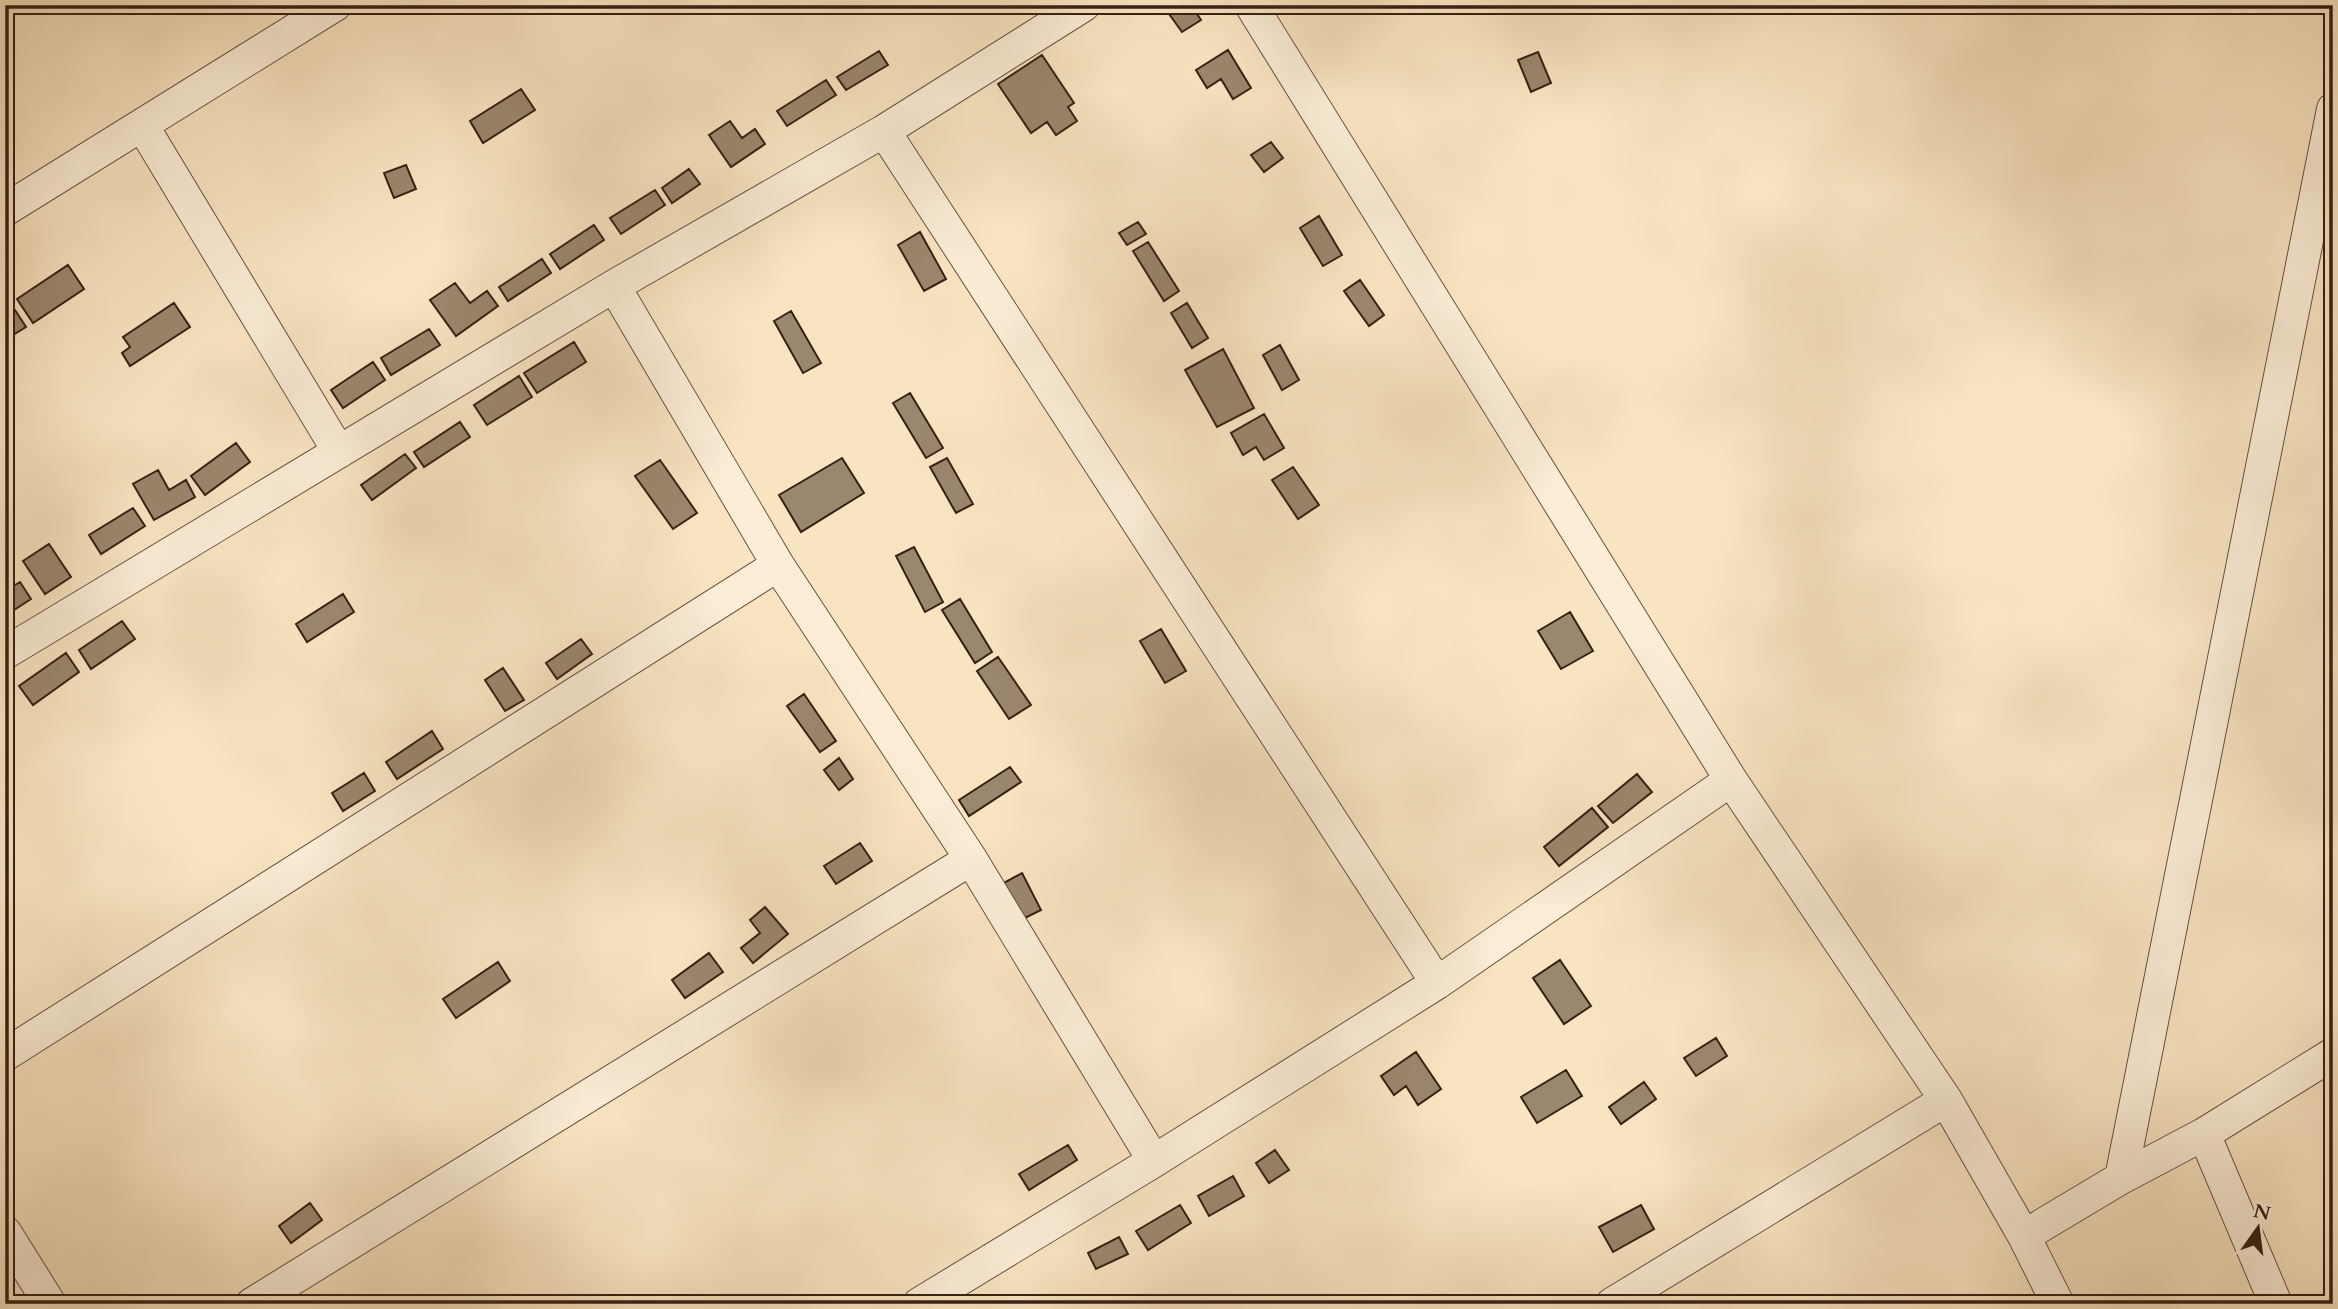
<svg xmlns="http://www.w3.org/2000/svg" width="2338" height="1309" font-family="Cardo,serif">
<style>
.building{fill:#9b866e;stroke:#362014;stroke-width:2}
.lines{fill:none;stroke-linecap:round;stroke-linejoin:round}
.street-casing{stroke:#675140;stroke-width:34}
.street{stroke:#fbedd7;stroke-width:32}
</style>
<rect width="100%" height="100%" fill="#f9e4c2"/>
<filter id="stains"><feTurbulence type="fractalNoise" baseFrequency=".00286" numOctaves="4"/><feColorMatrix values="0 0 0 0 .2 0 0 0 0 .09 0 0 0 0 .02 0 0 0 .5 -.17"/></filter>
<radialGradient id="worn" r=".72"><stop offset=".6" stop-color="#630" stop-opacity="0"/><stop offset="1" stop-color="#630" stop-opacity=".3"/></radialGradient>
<path class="building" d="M 1146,5 L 1191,5 L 1201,20 L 1182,32 L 1164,7 L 1153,14 Z
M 1228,50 L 1251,88 L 1233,99 L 1221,79 L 1207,88 L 1196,70 Z
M 879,51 L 888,65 L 846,90 L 837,77 Z
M 1538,52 L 1551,83 L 1531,92 L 1518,60 Z
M 1042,55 L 1074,103 L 1068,107 L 1077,121 L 1056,135 L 1047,122 L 1031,133 L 998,84 Z
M 826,80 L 836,95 L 787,126 L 777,111 Z
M 521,89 L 535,110 L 483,143 L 470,121 Z
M 730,121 L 742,138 L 755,129 L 765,144 L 731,167 L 709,135 Z
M 1271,142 L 1283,158 L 1264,172 L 1251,155 Z
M 406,165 L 416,189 L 394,198 L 384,173 Z
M 689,169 L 700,184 L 672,203 L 662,188 Z
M 655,190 L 665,205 L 621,234 L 610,218 Z
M 1319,216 L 1342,255 L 1323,266 L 1300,228 Z
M 1138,222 L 1146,234 L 1127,245 L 1119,233 Z
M 594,225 L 604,240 L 560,269 L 550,254 Z
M 920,232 L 946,279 L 924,291 L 898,245 Z
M 1148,242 L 1179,291 L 1164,301 L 1133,251 Z
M 542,259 L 551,273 L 508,301 L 499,287 Z
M 68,265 L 84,289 L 33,323 L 17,299 Z
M 1360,280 L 1384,315 L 1369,326 L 1344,291 Z
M 455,283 L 470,303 L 487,291 L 498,306 L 456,336 L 430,300 Z
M 174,303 L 190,327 L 130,366 L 122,353 L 130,347 L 123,337 Z
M 1187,303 L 1208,338 L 1192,348 L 1171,313 Z
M 15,310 L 26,327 L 5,340 L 5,316 Z
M 791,311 L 821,363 L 803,373 L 774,321 Z
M 429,329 L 440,345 L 391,375 L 381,358 Z
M 574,342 L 586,362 L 537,393 L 524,373 Z
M 1280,345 L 1299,380 L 1282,390 L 1263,355 Z
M 1223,349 L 1254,408 L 1217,427 L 1185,370 Z
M 373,362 L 385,380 L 343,408 L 331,390 Z
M 519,376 L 532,397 L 487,425 L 474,405 Z
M 910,393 L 943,448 L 926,458 L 893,403 Z
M 1264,414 L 1284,448 L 1264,460 L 1256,447 L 1243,455 L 1231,433 Z
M 460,422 L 470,437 L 424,467 L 414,452 Z
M 236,443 L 250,462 L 205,495 L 191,476 Z
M 405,454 L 416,468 L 372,500 L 361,485 Z
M 842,458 L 864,493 L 801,532 L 779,495 Z
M 947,458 L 973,504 L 956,513 L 930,467 Z
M 660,460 L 697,513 L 673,529 L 635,476 Z
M 1293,467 L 1319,505 L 1298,519 L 1272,480 Z
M 158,470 L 169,490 L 186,480 L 195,497 L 154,520 L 133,484 Z
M 133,508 L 145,526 L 101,554 L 89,535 Z
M 49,544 L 71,577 L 45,594 L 23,561 Z
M 914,547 L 943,602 L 925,612 L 896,556 Z
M 20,582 L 31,599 L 5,616 L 5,591 Z
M 343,594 L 354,612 L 307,642 L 296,624 Z
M 960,599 L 992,652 L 975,663 L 942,610 Z
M 1570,612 L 1593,651 L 1561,669 L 1538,631 Z
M 122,621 L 135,639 L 91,669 L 79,650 Z
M 1161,629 L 1186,671 L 1165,683 L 1140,641 Z
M 581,639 L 592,654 L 557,679 L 546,663 Z
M 66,653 L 79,672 L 33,705 L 19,686 Z
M 998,657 L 1031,705 L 1009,719 L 977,671 Z
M 503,668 L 524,700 L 505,711 L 485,680 Z
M 804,694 L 836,741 L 820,752 L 787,706 Z
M 432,731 L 443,749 L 397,779 L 386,762 Z
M 839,758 L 853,779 L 839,790 L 824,770 Z
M 1010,767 L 1021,782 L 969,816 L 959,800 Z
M 364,773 L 375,791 L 343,811 L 332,793 Z
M 1637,774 L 1652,792 L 1613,823 L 1598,806 Z
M 1592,808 L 1608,827 L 1559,866 L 1544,847 Z
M 860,843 L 872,861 L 836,884 L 824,866 Z
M 1022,873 L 1041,910 L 1021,920 L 1002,884 Z
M 765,907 L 788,934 L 753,963 L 741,948 L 760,933 L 750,920 Z
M 709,953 L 723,972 L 685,998 L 672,980 Z
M 1560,960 L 1591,1006 L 1564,1024 L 1533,978 Z
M 498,962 L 510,981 L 456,1018 L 443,999 Z
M 1716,1038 L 1727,1056 L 1696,1076 L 1684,1058 Z
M 1416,1052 L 1441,1089 L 1418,1105 L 1406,1086 L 1394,1095 L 1381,1076 Z
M 1566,1070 L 1582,1096 L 1537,1123 L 1521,1097 Z
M 1644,1082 L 1656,1099 L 1621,1124 L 1609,1107 Z
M 1068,1145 L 1077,1160 L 1029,1190 L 1019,1174 Z
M 1275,1150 L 1289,1170 L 1269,1183 L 1256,1163 Z
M 1233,1176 L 1244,1196 L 1209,1216 L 1198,1196 Z
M 310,1203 L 322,1220 L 291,1243 L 279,1226 Z
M 1180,1205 L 1191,1223 L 1148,1250 L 1136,1231 Z
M 1641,1205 L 1654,1229 L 1613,1252 L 1599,1227 Z
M 1119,1237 L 1128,1254 L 1096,1269 L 1088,1253 Z"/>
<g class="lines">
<defs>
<path id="street" d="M 1251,5 L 1731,780 L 1946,1100 L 2024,1236 L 2058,1304
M 142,125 L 339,452
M 884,131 L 1437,983
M 5,210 L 335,5
M 614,286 L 778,565 L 971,859 L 1154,1161
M 5,653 L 614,286 L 884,131 L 1084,5
M 5,1055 L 778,565
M 2204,1134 L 2276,1304
M 2121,1178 L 2333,109
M 5,1232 L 50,1304
M 2024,1236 L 2121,1178 L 2204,1134 L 2333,1054
M 252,1304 L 971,859
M 919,1304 L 1154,1161 L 1437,983 L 1731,780
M 1612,1304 L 1946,1100"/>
</defs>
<use href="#street" class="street-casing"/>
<use href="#street" class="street"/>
</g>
<rect width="2338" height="1309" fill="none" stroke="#f9e4c2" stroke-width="28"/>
<rect x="7" y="7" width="2324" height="1295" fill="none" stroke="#362014" stroke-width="3.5"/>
<rect x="14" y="14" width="2310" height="1281" fill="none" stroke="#362014" stroke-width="2"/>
<g transform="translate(2258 1228) rotate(14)" stroke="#fbedd7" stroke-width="5" paint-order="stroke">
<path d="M0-5L12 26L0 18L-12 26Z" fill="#362014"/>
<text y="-10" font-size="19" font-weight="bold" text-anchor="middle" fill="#362014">N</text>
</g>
<rect width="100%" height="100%" filter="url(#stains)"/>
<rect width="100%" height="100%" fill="url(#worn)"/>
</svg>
